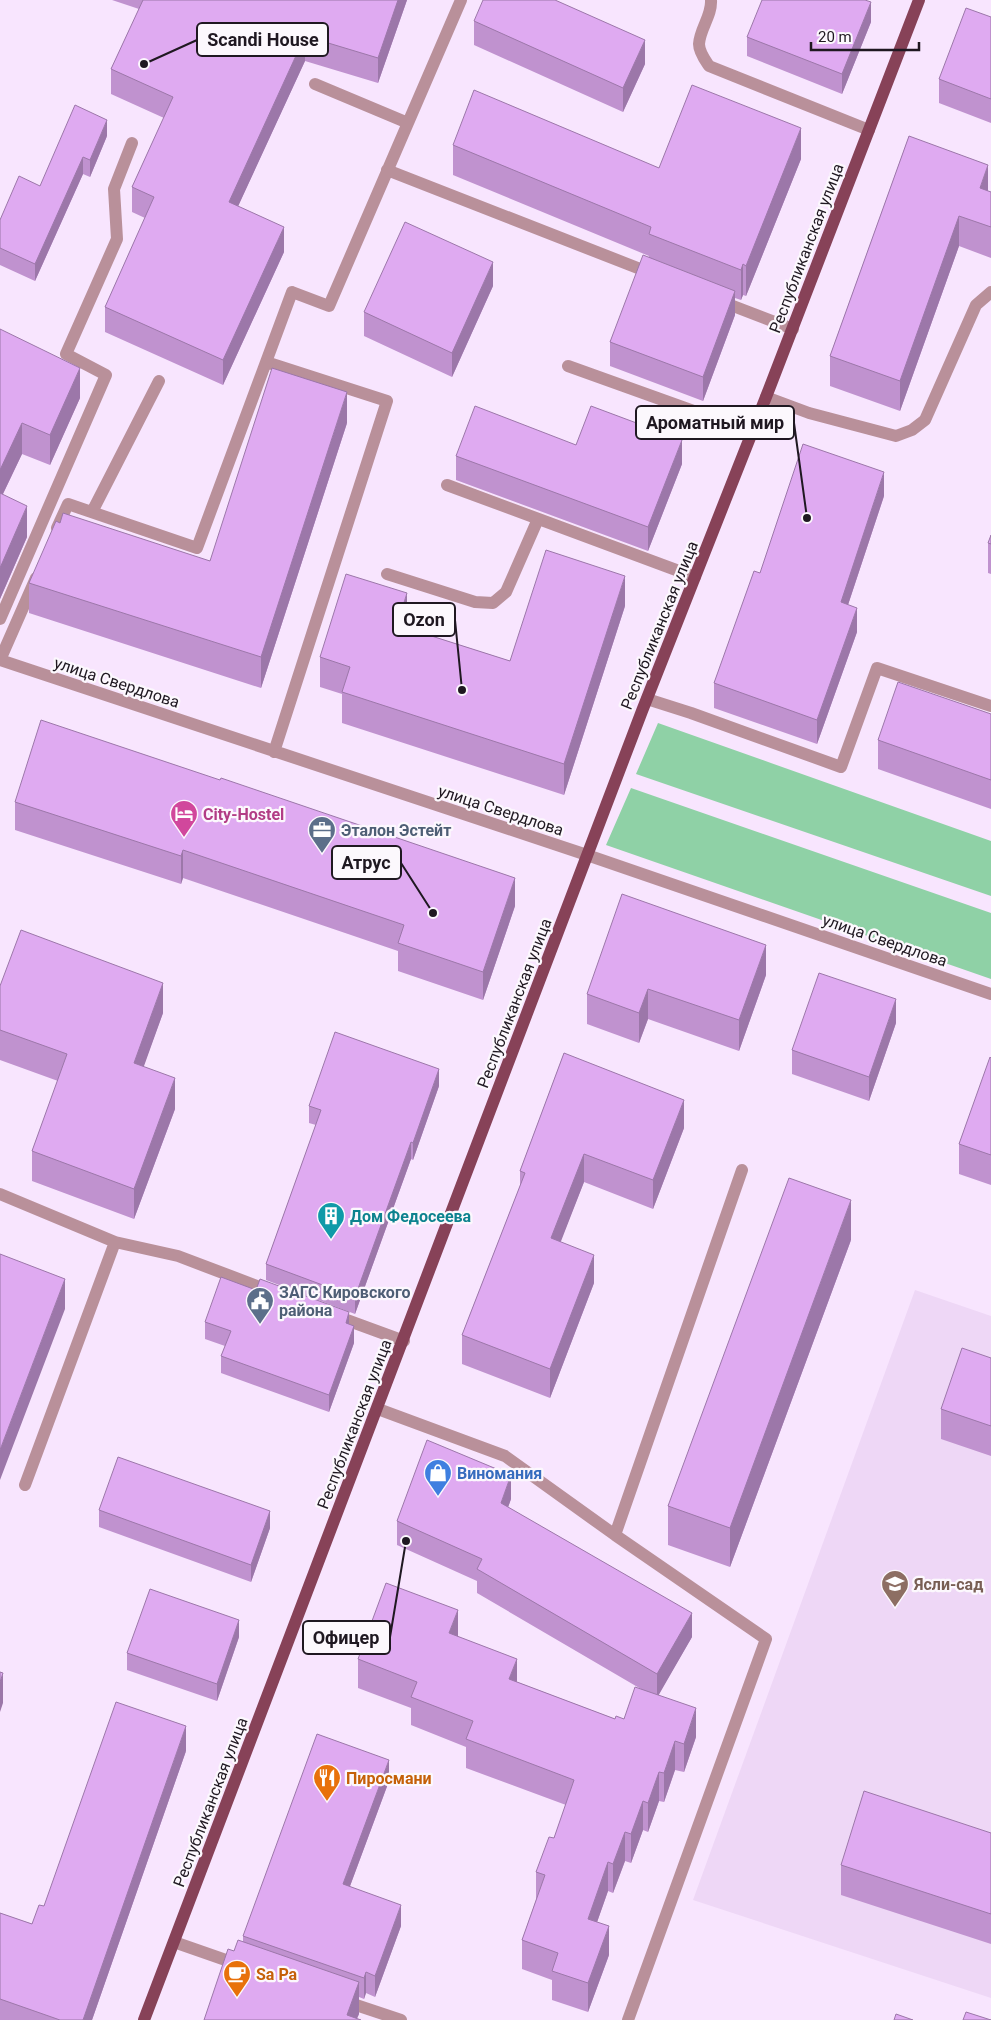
<svg xmlns="http://www.w3.org/2000/svg" width="991" height="2020" font-family="Roboto,sans-serif">
<style>
.built{fill:#eed7f6}
.green{fill:#8fd1a6}
.lines{fill:none;stroke-linecap:round;stroke-linejoin:round}
.minor{stroke:#b9909a;stroke-width:12}
.major{stroke:#874258;stroke-width:12}
.wall{fill:#c092cf}
.shaded-wall{fill:#9c77a9}
.building{fill:#dfaaf1;stroke:#9c77a9}
.labels{text-anchor:middle;stroke-width:4.5;stroke-linejoin:round;paint-order:stroke}
.street-label{font-size:16px;fill:#1f1821;stroke:#fcf8fd}
.hotel-label{font-size:16px;font-weight:bold;fill:#b23c85;stroke:#fcf8fd;text-anchor:start}
.service-label{font-size:16px;font-weight:bold;fill:#4e5e75;stroke:#fcf8fd;text-anchor:start}
.culture-label{font-size:16px;font-weight:bold;fill:#0d838f;stroke:#fcf8fd;text-anchor:start}
.shop-label{font-size:16px;font-weight:bold;fill:#366cbe;stroke:#fcf8fd;text-anchor:start}
.education-label{font-size:16px;font-weight:bold;fill:#785e54;stroke:#fcf8fd;text-anchor:start}
.food-label{font-size:16px;font-weight:bold;fill:#c56008;stroke:#fcf8fd;text-anchor:start}
.leader{fill:none;stroke:#1f1821;stroke-width:2}
.callout-dot{fill:#1f1821;stroke:#fcf8fd;stroke-width:2}
.callout{fill:#fcf8fd;stroke:#1f1821;stroke-width:2}
.callout-label{font-size:18px;text-anchor:middle;font-weight:bold;fill:#1f1821}
</style>
<rect width="100%" height="100%" fill="#f8e5fe"/>
<path class="built" d="M 915,1290 L 991,1316 L 991,1998 L 693,1900 Z"/>
<path class="green" d="M 658,723 L 991,841 L 991,896 L 636,774 Z
M 631,788 L 991,913 L 991,979 L 606,845 Z"/>
<g class="lines">
<path class="minor" d="M 711,0 C 712,16 700,28 699,44 C 699,52 705,60 709,66 L 869,130
M 315,84 L 408,123
M 387,170 L 653,274
M 720,301 L 793,329
M 266,362 L 387,401 L 274,752
M 568,366 L 752,432
M 766,397 L 809,413 L 896,436 L 912,430 L 925,420 L 976,305 L 991,292
M 447,485 L 695,577
M 92,512 L 159,381
M 57,528 L 68,504 L 197,548 L 292,292 L 329,306 L 461,0
M 387,574 L 475,602 L 493,603 L 506,592 L 538,519
M 0,619 L 106,375 L 66,354 L 117,239 L 114,189 L 132,143
M 0,660 L 587,855 L 991,994
M 0,660 L 36,578
M 647,699 L 691,713 L 841,767 L 877,668 L 991,706
M 0,1194 L 115,1242 L 178,1256 L 273,1292
M 333,1315 L 404,1341
M 378,1409 L 505,1456 L 615,1535 L 742,1170
M 25,1485 L 115,1242
M 615,1535 L 766,1639 L 628,2020
M 174,1942 L 240,1965
M 344,2001 L 401,2020"/>
<path class="major" d="M 144,2020 L 642,711 L 766,397 L 919,0"/>
</g>
<path class="wall" d="M 112,0 L 407,0 L 378,83 L 305,61 L 238,206 L 284,252 L 223,385 L 105,332 L 105,307 L 145,218 L 132,212 L 132,187 L 164,118 L 111,94 L 111,69 L 139,9 Z
M 991,17 L 991,123 L 939,103 L 939,79 Z
M 474,21 L 645,64 L 623,112 L 474,45 Z
M 871,22 L 842,94 L 747,56 L 747,37 Z
M 107,136 L 90,177 L 83,174 L 35,281 L 0,265 L 0,220 Z
M 909,136 L 988,191 L 991,192 L 991,258 L 959,246 L 900,411 L 830,386 L 830,356 Z
M 453,145 L 659,168 L 801,159 L 746,296 L 743,295 L 741,300 L 735,298 L 735,315 L 703,401 L 610,366 L 610,342 L 649,256 L 453,175 Z
M 493,286 L 452,377 L 364,336 L 364,312 Z
M 0,329 L 80,398 L 50,465 L 22,454 L 3,494 L 27,537 L 0,599 Z
M 347,423 L 261,688 L 29,613 L 29,583 L 60,523 L 210,561 Z
M 576,445 L 682,464 L 648,551 L 456,480 L 456,456 Z
M 884,496 L 848,605 L 857,632 L 817,744 L 714,708 L 714,683 L 760,573 Z
M 991,535 L 991,574 L 988,573 L 988,543 Z
M 625,606 L 564,795 L 342,723 L 342,694 L 320,687 L 320,657 L 407,624 L 406,628 L 510,661 Z
M 991,714 L 991,809 L 878,769 L 878,740 Z
M 15,802 L 515,906 L 483,1000 L 398,971 L 398,951 L 183,878 L 181,884 L 15,830 Z
M 766,975 L 739,1051 L 648,1019 L 639,1043 L 587,1024 L 587,994 Z
M 0,986 L 163,1013 L 143,1067 L 175,1109 L 134,1219 L 32,1181 L 32,1151 L 58,1081 L 0,1060 Z
M 896,1023 L 869,1101 L 792,1074 L 792,1050 Z
M 564,1053 L 684,1128 L 653,1209 L 584,1182 L 560,1242 L 594,1283 L 550,1398 L 462,1364 L 462,1335 L 520,1186 L 520,1171 Z
M 991,1058 L 991,1185 L 959,1174 L 959,1144 Z
M 439,1086 L 413,1160 L 411,1159 L 355,1314 L 266,1280 L 266,1264 L 316,1125 L 309,1123 L 309,1106 Z
M 851,1240 L 730,1567 L 668,1545 L 668,1506 Z
M 205,1322 L 349,1324 L 354,1343 L 329,1412 L 221,1373 L 221,1356 L 225,1346 L 205,1339 Z
M 991,1358 L 991,1456 L 941,1439 L 941,1409 Z
M 511,1499 L 508,1507 L 692,1637 L 658,1695 L 696,1737 L 684,1772 L 675,1770 L 664,1802 L 659,1801 L 648,1832 L 643,1830 L 631,1863 L 625,1861 L 613,1893 L 608,1891 L 597,1922 L 609,1955 L 588,2012 L 552,2000 L 552,1980 L 522,1969 L 522,1940 L 536,1900 L 536,1872 L 554,1838 L 566,1805 L 466,1768 L 466,1747 L 411,1725 L 411,1708 L 358,1688 L 358,1659 L 458,1636 L 517,1682 L 615,1719 L 624,1719 L 641,1689 L 477,1593 L 477,1581 L 397,1545 L 397,1521 Z
M 99,1510 L 270,1528 L 251,1582 L 99,1527 Z
M 239,1637 L 217,1701 L 127,1670 L 127,1653 Z
M 186,1751 L 92,2020 L 0,2020 L 0,1913 L 32,1924 L 44,1906 Z
M 389,1781 L 350,1886 L 401,1926 L 375,1997 L 366,1993 L 364,1999 L 359,1997 L 359,2014 L 357,2019 L 204,2020 L 234,1951 L 243,1942 L 243,1936 Z
M 991,1833 L 991,1944 L 841,1895 L 841,1865 Z"/>
<path class="shaded-wall" d="M 398,0 L 407,0 L 378,83 L 378,58 Z
M 871,2 L 871,22 L 842,94 L 842,74 Z
M 305,36 L 305,61 L 229,226 L 229,202 Z
M 645,40 L 645,64 L 623,112 L 623,88 Z
M 107,120 L 107,136 L 90,177 L 90,160 Z
M 801,128 L 801,159 L 746,296 L 746,266 Z
M 83,157 L 83,174 L 35,281 L 35,264 Z
M 988,165 L 988,195 L 980,188 Z
M 959,216 L 959,246 L 900,411 L 900,381 Z
M 284,227 L 284,252 L 223,385 L 223,360 Z
M 493,262 L 493,286 L 452,377 L 452,353 Z
M 743,264 L 743,295 L 741,300 L 741,270 Z
M 735,291 L 735,315 L 703,401 L 703,377 Z
M 80,368 L 80,398 L 50,465 L 50,435 Z
M 347,392 L 347,423 L 261,688 L 261,657 Z
M 22,423 L 22,454 L 0,500 L 0,470 Z
M 682,440 L 682,464 L 648,551 L 648,527 Z
M 884,472 L 884,496 L 841,626 L 841,602 Z
M 27,506 L 27,537 L 0,599 L 0,568 Z
M 625,576 L 625,606 L 564,795 L 564,764 Z
M 407,593 L 407,624 L 397,655 L 397,625 Z
M 857,608 L 857,632 L 817,744 L 817,720 Z
M 183,850 L 183,878 L 181,884 L 181,856 Z
M 515,878 L 515,906 L 483,1000 L 483,972 Z
M 766,945 L 766,975 L 739,1051 L 739,1020 Z
M 163,983 L 163,1013 L 134,1094 L 134,1063 Z
M 648,989 L 648,1019 L 639,1043 L 639,1013 Z
M 896,999 L 896,1023 L 869,1101 L 869,1077 Z
M 439,1069 L 439,1086 L 413,1160 L 413,1143 Z
M 175,1078 L 175,1109 L 134,1219 L 134,1189 Z
M 684,1100 L 684,1128 L 653,1209 L 653,1180 Z
M 411,1142 L 411,1159 L 355,1314 L 355,1297 Z
M 584,1154 L 584,1182 L 551,1267 L 551,1238 Z
M 851,1200 L 851,1240 L 730,1567 L 730,1528 Z
M 594,1255 L 594,1283 L 550,1398 L 550,1369 Z
M 65,1279 L 65,1309 L 0,1480 L 0,1450 Z
M 349,1312 L 349,1329 L 346,1323 Z
M 354,1326 L 354,1343 L 329,1412 L 329,1395 Z
M 511,1475 L 511,1499 L 501,1527 L 501,1503 Z
M 270,1511 L 270,1528 L 251,1582 L 251,1565 Z
M 458,1610 L 458,1639 L 449,1633 Z
M 692,1613 L 692,1637 L 657,1698 L 657,1674 Z
M 239,1620 L 239,1637 L 217,1701 L 217,1684 Z
M 517,1659 L 517,1687 L 509,1679 Z
M 3,1673 L 3,1703 L 0,1712 L 0,1682 Z
M 696,1708 L 696,1737 L 684,1772 L 684,1744 Z
M 186,1726 L 186,1751 L 92,2020 L 83,2020 Z
M 675,1741 L 675,1770 L 664,1802 L 664,1773 Z
M 389,1760 L 389,1781 L 343,1905 L 343,1884 Z
M 659,1772 L 659,1801 L 648,1832 L 648,1803 Z
M 643,1801 L 643,1830 L 631,1863 L 631,1834 Z
M 625,1832 L 625,1861 L 613,1893 L 613,1864 Z
M 608,1862 L 608,1891 L 588,1948 L 588,1919 Z
M 401,1905 L 401,1926 L 375,1997 L 375,1976 Z
M 609,1926 L 609,1955 L 588,2012 L 588,1983 Z
M 366,1972 L 366,1993 L 364,1999 L 364,1978 Z
M 359,1982 L 359,2014 L 356,2020 L 347,2015 Z"/>
<path class="building" d="M 143,0 L 398,0 L 378,58 L 305,36 L 229,202 L 284,227 L 223,360 L 105,307 L 154,197 L 132,187 L 173,97 L 111,69 Z
M 483,0 L 555,0 L 645,40 L 623,88 L 474,21 Z
M 762,0 L 865,0 L 871,2 L 842,74 L 747,37 Z
M 966,8 L 991,17 L 991,99 L 939,79 Z
M 692,85 L 801,128 L 746,266 L 743,264 L 741,270 L 649,234 L 651,227 L 453,145 L 474,90 L 659,168 Z
M 75,105 L 107,120 L 90,160 L 83,157 L 35,264 L 0,248 L 0,220 L 19,176 L 40,186 Z
M 909,136 L 988,165 L 980,188 L 991,192 L 991,227 L 959,216 L 900,381 L 830,356 Z
M 405,222 L 493,262 L 452,353 L 364,312 Z
M 643,255 L 735,291 L 703,377 L 610,342 Z
M 0,329 L 80,368 L 50,435 L 22,423 L 0,470 Z
M 272,368 L 347,392 L 261,657 L 29,583 L 56,521 L 60,523 L 63,513 L 210,561 Z
M 475,406 L 576,445 L 591,406 L 682,440 L 648,527 L 456,456 Z
M 803,444 L 884,472 L 841,602 L 857,608 L 817,720 L 714,683 L 754,571 L 760,573 Z
M 0,493 L 27,506 L 0,568 Z
M 991,535 L 991,544 L 988,543 Z
M 546,550 L 625,576 L 564,764 L 342,692 L 350,667 L 320,657 L 346,574 L 407,593 L 397,625 L 510,661 Z
M 898,682 L 991,714 L 991,780 L 878,740 Z
M 41,720 L 220,780 L 221,778 L 515,878 L 483,972 L 398,943 L 404,925 L 183,850 L 181,856 L 15,802 Z
M 622,894 L 766,945 L 739,1020 L 648,989 L 639,1013 L 587,994 Z
M 21,930 L 163,983 L 134,1063 L 175,1078 L 134,1189 L 32,1151 L 67,1054 L 0,1030 L 0,986 Z
M 819,973 L 896,999 L 869,1077 L 792,1050 Z
M 335,1032 L 439,1069 L 413,1143 L 411,1142 L 355,1297 L 266,1264 L 321,1110 L 309,1106 Z
M 564,1053 L 684,1100 L 653,1180 L 584,1154 L 551,1238 L 594,1255 L 550,1369 L 462,1335 L 525,1173 L 520,1171 Z
M 990,1057 L 991,1058 L 991,1155 L 959,1144 Z
M 789,1178 L 851,1200 L 730,1528 L 668,1506 Z
M 0,1254 L 65,1279 L 0,1450 Z
M 221,1277 L 256,1290 L 260,1279 L 349,1312 L 346,1323 L 354,1326 L 329,1395 L 221,1356 L 231,1331 L 205,1322 Z
M 962,1348 L 991,1358 L 991,1426 L 941,1409 Z
M 427,1440 L 511,1475 L 501,1503 L 692,1613 L 657,1674 L 477,1569 L 482,1559 L 397,1521 Z
M 118,1457 L 270,1511 L 251,1565 L 99,1510 Z
M 386,1583 L 458,1610 L 449,1633 L 517,1659 L 509,1679 L 615,1719 L 616,1716 L 624,1719 L 635,1687 L 696,1708 L 684,1744 L 675,1741 L 664,1773 L 659,1772 L 648,1803 L 643,1801 L 631,1834 L 625,1832 L 613,1864 L 608,1862 L 588,1919 L 609,1926 L 588,1983 L 552,1971 L 558,1953 L 522,1940 L 545,1875 L 536,1872 L 549,1837 L 554,1838 L 574,1780 L 466,1739 L 473,1721 L 411,1697 L 417,1682 L 358,1659 Z
M 150,1589 L 239,1620 L 217,1684 L 127,1653 Z
M 0,1672 L 3,1673 L 0,1682 Z
M 116,1702 L 186,1726 L 83,2020 L 60,2020 L 0,1999 L 0,1913 L 32,1924 L 39,1905 L 44,1906 Z
M 317,1734 L 389,1760 L 343,1884 L 401,1905 L 375,1976 L 366,1972 L 364,1978 L 243,1936 Z
M 864,1791 L 991,1833 L 991,1914 L 841,1865 Z
M 238,1940 L 359,1982 L 347,2015 L 361,2020 L 204,2020 L 228,1949 L 234,1951 Z
M 966,2012 L 991,2020 L 963,2020 Z
M 896,2014 L 913,2020 L 894,2020 Z"/>
<defs>
<symbol id="hotel-pin" viewBox="-11 -11 22 30"><path d="M0 17L-7.5 6A9.5 9.5 0 1 1 7.5 6Z" fill="#d1479c" stroke="#fcf8fd"/><path d="M-6-4.5h1.5V1H6V5H4.5V3h-9V5H-6ZM-4 0a1.8 1.8 0 1 1 3.6 0ZM.5 0V-2.5h3Q6-2.5 6 0Z" fill="#fff"/></symbol>
<symbol id="office-pin" viewBox="-11 -11 22 30"><path d="M0 17L-7.5 6A9.5 9.5 0 1 1 7.5 6Z" fill="#5c6f8a" stroke="#fcf8fd"/><path d="M-6-3h4V-5.5h4V-3h4V5H-6ZM-1-4.5V-3h2v-1.5ZM-6 0V1H6V0Z" fill="#fff"/></symbol>
<symbol id="building-pin" viewBox="-11 -11 22 30"><path d="M0 17L-7.5 6A9.5 9.5 0 1 1 7.5 6Z" fill="#0f9aa8" stroke="#fcf8fd"/><path d="M-4-6H4V6H1V3H-1V6H-4ZM-2.5-4.3h1.7v1.8h-1.7ZM.8-4.3h1.7v1.8H.8ZM-2.5-1h1.7V.8h-1.7ZM.8-1h1.7V.8H.8Z" fill="#fff"/></symbol>
<symbol id="civic-pin" viewBox="-11 -11 22 30"><path d="M0 17L-7.5 6A9.5 9.5 0 1 1 7.5 6Z" fill="#5c6f8a" stroke="#fcf8fd"/><path d="M-.6-6.5H3V-4.5H.6V-3L4-1V1h2V6H-6V1h2V-1L-.6-3ZM-1.2 2.5V6h2.4V2.5Z" fill="#fff"/></symbol>
<symbol id="shop-pin" viewBox="-11 -11 22 30"><path d="M0 17L-7.5 6A9.5 9.5 0 1 1 7.5 6Z" fill="#3f7fe0" stroke="#fcf8fd"/><path d="M-5-2.5h2.3a2.7 3.5 0 0 1 5.4 0H5L5.5 6h-11ZM-1.5-2.5h3a1.5 2.3 0 0 0-3 0Z" fill="#fff"/></symbol>
<symbol id="school-pin" viewBox="-11 -11 22 30"><path d="M0 17L-7.5 6A9.5 9.5 0 1 1 7.5 6Z" fill="#8d6e63" stroke="#fcf8fd"/><path d="M0-5L7-2L0 1L-7-2ZM-4 1L0 2.5L4 1V4Q0 6-4 4Z" fill="#fff"/></symbol>
<symbol id="restaurant-pin" viewBox="-11 -11 22 30"><path d="M0 17L-7.5 6A9.5 9.5 0 1 1 7.5 6Z" fill="#e8710a" stroke="#fcf8fd"/><path d="M-5-6h1v4h1v-4h1v4h1v-4h1v5L-1.5 .5V6h-2V.5L-5-1ZM5-6V6H3V1.5H1.5Q1.5-4 5-6Z" fill="#fff"/></symbol>
<symbol id="cafe-pin" viewBox="-11 -11 22 30"><path d="M0 17L-7.5 6A9.5 9.5 0 1 1 7.5 6Z" fill="#e8710a" stroke="#fcf8fd"/><path d="M-5.5-4.5H6V0H3Q3 3.5 0 3.5H-2.5Q-5.5 3.5-5.5 0ZM3-3.2v2h1.7v-2ZM-6 4.5H4V6H-6Z" fill="#fff"/></symbol>
</defs>
<g fill-rule="evenodd">
<use href="#hotel-pin" x="168" y="798" width="32" height="43"/>
<use href="#office-pin" x="306" y="814" width="32" height="43"/>
<use href="#building-pin" x="315" y="1200" width="32" height="43"/>
<use href="#civic-pin" x="244" y="1285" width="32" height="43"/>
<use href="#shop-pin" x="422" y="1457" width="32" height="43"/>
<use href="#school-pin" x="879" y="1568" width="32" height="43"/>
<use href="#restaurant-pin" x="311" y="1762" width="32" height="43"/>
<use href="#cafe-pin" x="221" y="1958" width="32" height="43"/>
</g>
<g class="labels">
<g class="street-label">
<text transform="translate(806 248) rotate(-69)" y="6">Республиканская улица</text>
<text transform="translate(659 625) rotate(-68)" y="6">Республиканская улица</text>
<text transform="translate(117 682) rotate(18)" y="6">улица Свердлова</text>
<text transform="translate(501 810) rotate(18)" y="6">улица Свердлова</text>
<text transform="translate(885 940) rotate(19)" y="6">улица Свердлова</text>
<text transform="translate(514 1003) rotate(-69)" y="6">Республиканская улица</text>
<text transform="translate(354 1424) rotate(-69)" y="6">Республиканская улица</text>
<text transform="translate(210 1802) rotate(-69)" y="6">Республиканская улица</text>
</g>
<g class="hotel-label">
<text x="203" y="820">City-Hostel</text>
</g>
<g class="service-label">
<text x="341" y="836">Эталон Эстейт</text>
<text x="279" y="1298">ЗАГС Кировского<tspan x="279" dy="18">района</tspan></text>
</g>
<g class="culture-label">
<text x="350" y="1222">Дом Федосеева</text>
</g>
<g class="shop-label">
<text x="457" y="1479">Виномания</text>
</g>
<g class="education-label">
<text x="914" y="1590">Ясли-сад</text>
</g>
<g class="food-label">
<text x="346" y="1784">Пиросмани</text>
<text x="256" y="1980">Sa Pa</text>
</g>
</g>
<path class="leader" d="M144 64L197 40M807 518L794 423M462 690L455 620M433 913L401 863M406 1541L390 1637"/>
<g class="callout-dot">
<circle cx="144" cy="64" r="5"/>
<circle cx="807" cy="518" r="5"/>
<circle cx="462" cy="690" r="5"/>
<circle cx="433" cy="913" r="5"/>
<circle cx="406" cy="1541" r="5"/>
</g>
<g class="callout">
<rect x="197" y="23" width="131" height="33" rx="5"/>
<rect x="636" y="406" width="158" height="33" rx="5"/>
<rect x="393" y="603" width="62" height="33" rx="5"/>
<rect x="332" y="846" width="69" height="33" rx="5"/>
<rect x="303" y="1621" width="87" height="33" rx="5"/>
</g>
<g class="callout-label">
<text x="263" y="46">Scandi House</text>
<text x="715" y="429">Ароматный мир</text>
<text x="424" y="626">Ozon</text>
<text x="366" y="869">Атрус</text>
<text x="346" y="1644">Офицер</text>
</g>
<path d="M811 42v8h108v-8" fill="none" stroke="#1f1821" stroke-width="2.5"/>
<text x="818" y="42" font-size="15" fill="#1f1821" stroke="#fcf8fd" stroke-width="4" paint-order="stroke">20 m</text>
</svg>
